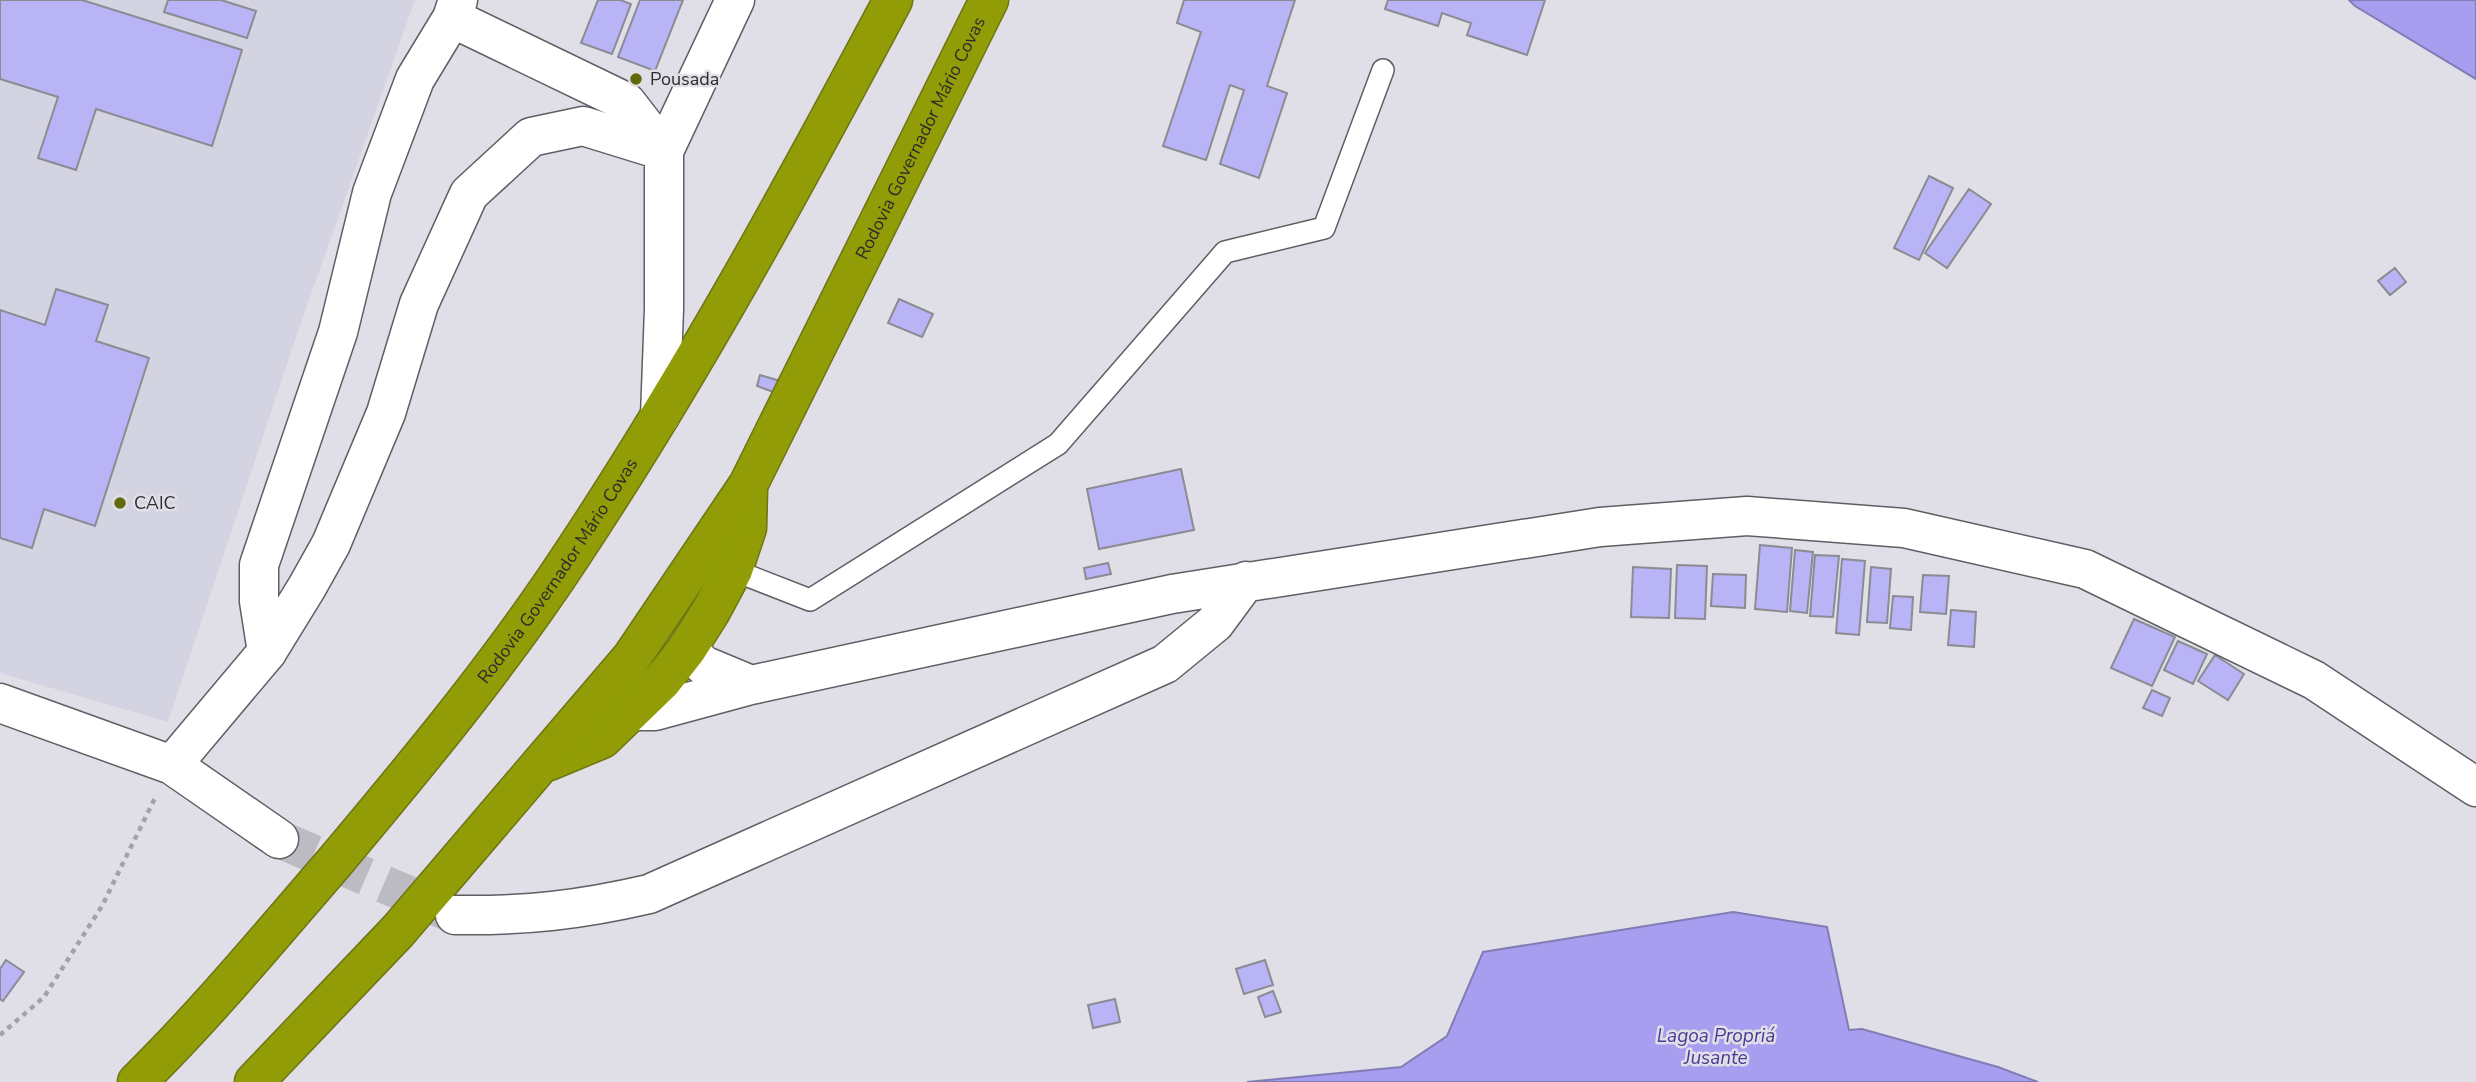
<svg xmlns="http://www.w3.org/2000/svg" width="2476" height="1082" font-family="'Nunito Sans',sans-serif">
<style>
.built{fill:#d4d3e1}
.water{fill:#a79eef;stroke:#827cb5;stroke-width:2}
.building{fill:#b9b4f5;stroke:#8b8b92;stroke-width:2}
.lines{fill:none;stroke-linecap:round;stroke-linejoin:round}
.secondary-tunnel{stroke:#bcbbc2;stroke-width:38;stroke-dasharray:38 19;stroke-linecap:butt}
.lane-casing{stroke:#5e5e64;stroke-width:24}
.street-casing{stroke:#5e5e64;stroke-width:41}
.secondary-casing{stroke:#5e5e64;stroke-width:41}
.highway-casing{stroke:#6e7514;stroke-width:41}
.path{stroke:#a3a2a8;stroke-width:4.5;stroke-dasharray:5 5;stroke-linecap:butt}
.lane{stroke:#fff;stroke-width:21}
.street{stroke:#fff;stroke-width:38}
.secondary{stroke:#fff;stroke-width:38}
.highway{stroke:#919c06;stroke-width:38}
.poi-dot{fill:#61690c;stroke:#e0dfe7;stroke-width:2.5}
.labels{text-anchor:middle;stroke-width:5;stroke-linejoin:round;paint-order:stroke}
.poi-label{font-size:18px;fill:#2c2c2e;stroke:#e0dfe7;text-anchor:start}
.street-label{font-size:18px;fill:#2c2c2e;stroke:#e0dfe7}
.water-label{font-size:19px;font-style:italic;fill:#4c3996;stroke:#e0dfe7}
</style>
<rect width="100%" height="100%" fill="#e0dfe7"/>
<path class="built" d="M 0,0 L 415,0 L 297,334 L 168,722 L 0,673 Z"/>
<path class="water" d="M 2349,0 L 2476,0 L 2476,79 L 2355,6 Z
M 1733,912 L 1827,927 L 1849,1030 L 1862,1029 L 1998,1067 L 2038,1082 L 1247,1082 L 1401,1067 L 1447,1036 L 1483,952 Z"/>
<path class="building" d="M 0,0 L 82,0 L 242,50 L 212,146 L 96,109 L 76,170 L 38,158 L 58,97 L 0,79 Z
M 168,0 L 221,0 L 256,11 L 247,38 L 164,12 Z
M 598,0 L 620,0 L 631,4 L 612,54 L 581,43 Z
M 640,0 L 683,0 L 655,71 L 618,57 Z
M 1184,0 L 1295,0 L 1267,86 L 1287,93 L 1259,178 L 1220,164 L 1244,90 L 1230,85 L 1206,160 L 1163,146 L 1201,32 L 1177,23 Z
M 1388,0 L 1545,0 L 1527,55 L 1467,35 L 1471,23 L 1442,13 L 1438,26 L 1385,9 Z
M 1929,176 L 1953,188 L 1919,260 L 1894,248 Z
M 1969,189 L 1991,204 L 1947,268 L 1925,253 Z
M 2395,268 L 2406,282 L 2390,295 L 2378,281 Z
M 56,289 L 108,305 L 96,341 L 149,358 L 95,526 L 44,509 L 32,548 L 0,538 L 0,310 L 45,325 Z
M 899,299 L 933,314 L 922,337 L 888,323 Z
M 760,375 L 780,381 L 776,393 L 757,386 Z
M 1181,469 L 1194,530 L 1099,549 L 1087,489 Z
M 1760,545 L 1792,548 L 1787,612 L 1755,609 Z
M 1795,550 L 1813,552 L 1807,613 L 1790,611 Z
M 1815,555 L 1839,556 L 1833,617 L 1810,616 Z
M 1842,559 L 1865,561 L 1859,635 L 1836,633 Z
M 1108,563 L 1111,574 L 1086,579 L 1084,568 Z
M 1677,565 L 1707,566 L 1705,619 L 1675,618 Z
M 1633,567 L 1671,569 L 1669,618 L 1631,617 Z
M 1871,567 L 1891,569 L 1887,623 L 1867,622 Z
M 1713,574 L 1746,575 L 1745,608 L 1711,606 Z
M 1923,575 L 1949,576 L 1946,614 L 1920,612 Z
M 1893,596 L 1913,597 L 1911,630 L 1890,628 Z
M 1951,610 L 1976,612 L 1974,647 L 1948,645 Z
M 2134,619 L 2175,637 L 2152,686 L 2111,668 Z
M 2178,641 L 2207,654 L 2193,684 L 2164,670 Z
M 2215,655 L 2244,674 L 2228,700 L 2198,681 Z
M 2152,690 L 2170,698 L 2162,716 L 2143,708 Z
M 6,960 L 24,972 L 3,1001 L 0,999 L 0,969 Z
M 1265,960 L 1273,985 L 1244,994 L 1236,969 Z
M 1273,991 L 1281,1012 L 1265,1017 L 1258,997 Z
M 1115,999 L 1120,1022 L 1093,1028 L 1088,1005 Z"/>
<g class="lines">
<path class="secondary-tunnel" d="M 279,839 L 453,914"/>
<defs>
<path id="lane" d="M 733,570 L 810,600 L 1058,444 L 1225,252 L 1324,228 L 1383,70"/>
<path id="street" d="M 452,18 L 626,102 L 664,151
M 267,652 L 259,601 L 259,565 L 338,332 L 372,193 L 415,79 L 452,18 L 458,0"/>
<path id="secondary" d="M 660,416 L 664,309 L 664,151 L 735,0
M 687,649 L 703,665 L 751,685
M 0,703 L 172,765 L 279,839
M 633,711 L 655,711 L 751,685 L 1172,594 L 1600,527 L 1747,516 L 1904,528 L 2085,569 L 2314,680 L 2476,787
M 172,765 L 267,652 L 307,587 L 331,544 L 386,413 L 419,304 L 469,194 L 531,137 L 583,126 L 664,151
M 455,915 C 526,916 580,910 649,894 L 1165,664 L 1215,623 L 1246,581"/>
<g id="highway">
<path d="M 549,761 L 602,739 L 662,681 L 687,649 L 711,611 L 733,570 L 747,528 L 748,489"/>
<path id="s1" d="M 137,1082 C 207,1013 269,938 333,864 C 417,764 501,663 573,553 C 691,375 793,188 893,0"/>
<path id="s2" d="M 254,1082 L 398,931 L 632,657 L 748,485 L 989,0"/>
</g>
</defs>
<use href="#lane" class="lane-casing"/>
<use href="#street" class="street-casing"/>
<use href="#secondary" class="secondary-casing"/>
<use href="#highway" class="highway-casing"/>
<path class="path" d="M 0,1035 L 44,997 L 102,906 L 155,798"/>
<use href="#lane" class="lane"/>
<use href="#street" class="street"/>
<use href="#secondary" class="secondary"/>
<use href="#highway" class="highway"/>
</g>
<g class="poi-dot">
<circle cx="636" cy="79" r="7"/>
<circle cx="120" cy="503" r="7"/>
</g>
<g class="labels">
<g class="poi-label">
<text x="650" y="85">Pousada</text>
<text x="134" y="509">CAIC</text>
</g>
<g class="street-label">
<text dy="6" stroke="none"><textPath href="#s2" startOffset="1164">Rodovia Governador Mário Covas</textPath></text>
<text dy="6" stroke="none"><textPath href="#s1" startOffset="663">Rodovia Governador Mário Covas</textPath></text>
</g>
<g class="water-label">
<text x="1716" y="1042">Lagoa Propriá<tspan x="1716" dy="22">Jusante</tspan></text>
</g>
</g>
</svg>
